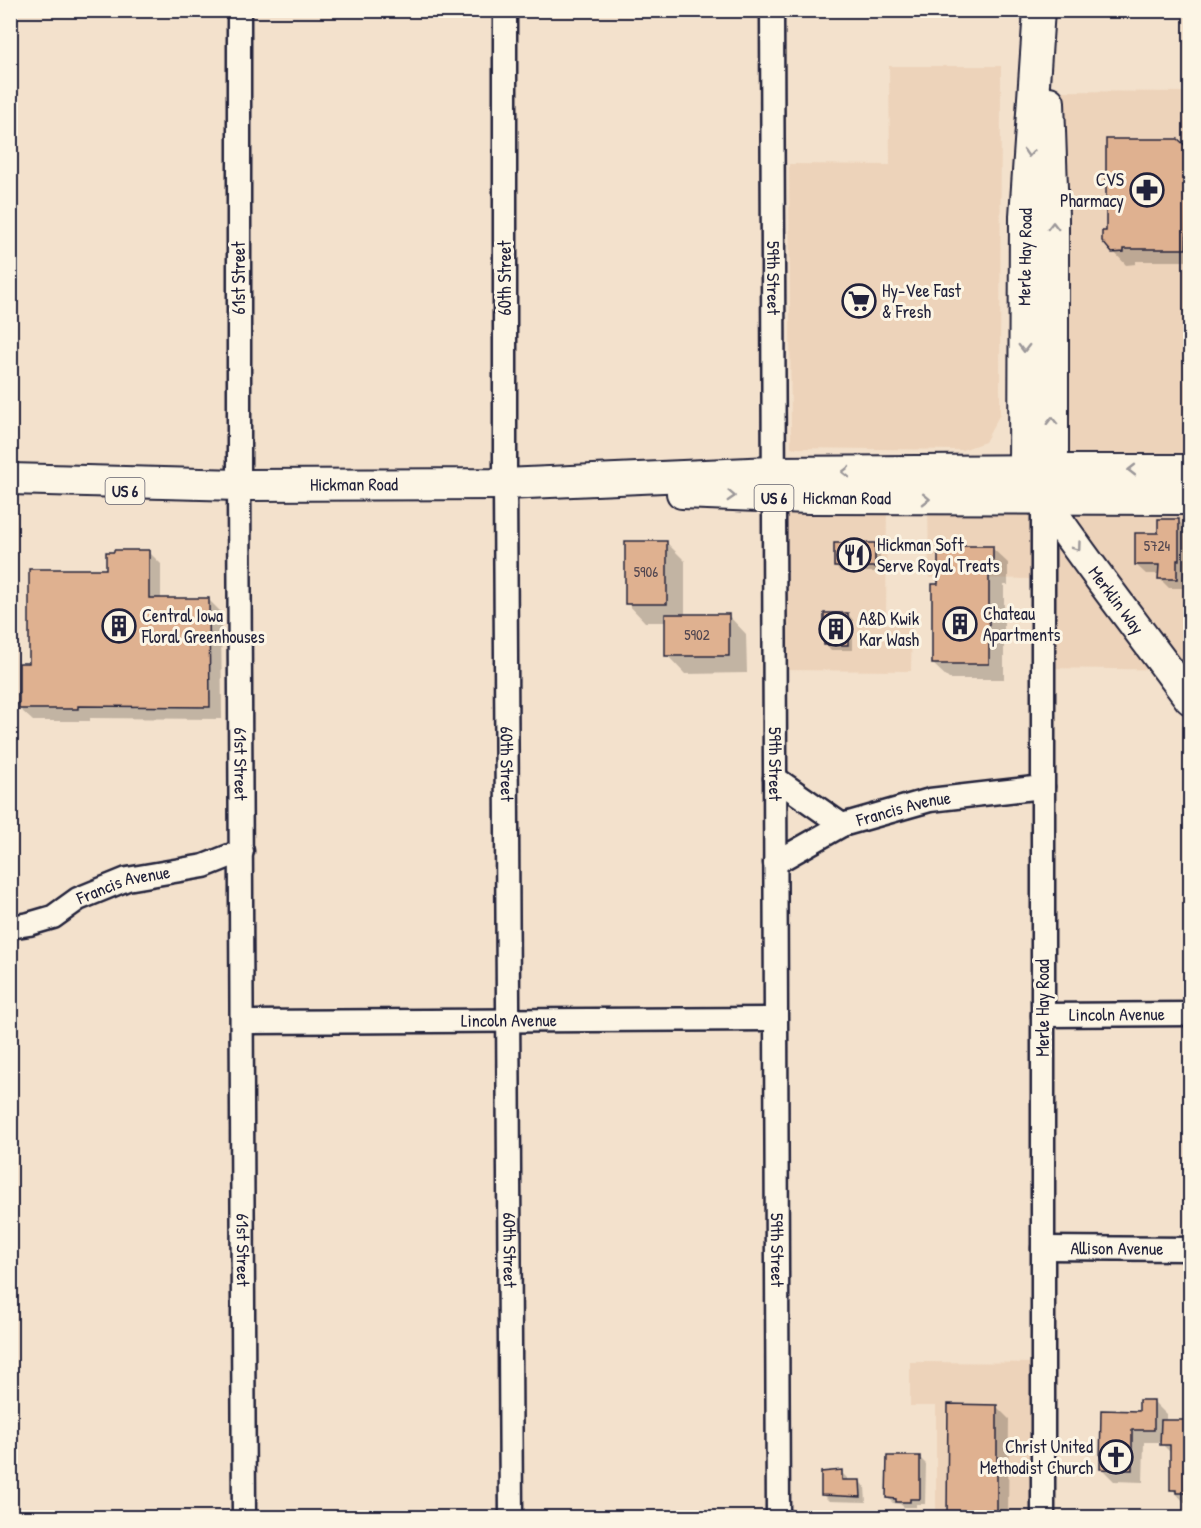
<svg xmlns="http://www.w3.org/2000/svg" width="1201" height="1528" font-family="'Patrick Hand',sans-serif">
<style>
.built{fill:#edd3ba}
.shadow{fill:#0003}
.building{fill:#dfb190;stroke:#22223b;stroke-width:1.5}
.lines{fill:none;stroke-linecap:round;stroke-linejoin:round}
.minor-casing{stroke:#22223b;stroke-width:27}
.major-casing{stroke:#22223b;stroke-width:34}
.minor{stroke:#fcf5e5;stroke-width:22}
.major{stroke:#fcf5e5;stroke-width:30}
.oneway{stroke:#9a9698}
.labels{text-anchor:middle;stroke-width:6;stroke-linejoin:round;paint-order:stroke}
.number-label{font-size:15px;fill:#514650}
.shield{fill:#fcf5e5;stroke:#63616e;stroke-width:1.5}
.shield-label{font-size:16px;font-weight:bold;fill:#22223b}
.poi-label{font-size:18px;fill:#22223b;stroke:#fcf5e5;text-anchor:start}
.street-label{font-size:18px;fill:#22223b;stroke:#fcf5e5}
</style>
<rect width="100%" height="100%" fill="#f3e1cc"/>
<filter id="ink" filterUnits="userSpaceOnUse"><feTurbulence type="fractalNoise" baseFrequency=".0167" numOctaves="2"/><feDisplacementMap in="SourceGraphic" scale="12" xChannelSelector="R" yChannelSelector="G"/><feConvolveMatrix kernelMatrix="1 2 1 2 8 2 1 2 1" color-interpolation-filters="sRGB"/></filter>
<g filter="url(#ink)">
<path class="built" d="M 889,66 L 1001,66 L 1000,414 L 985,442 L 962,450 L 791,448 L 789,164 L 890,165 Z
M 1049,91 L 1190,92 L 1190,470 L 1053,470 Z
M 774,498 L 887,498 L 886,624 L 912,625 L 911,671 L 774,670 Z
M 928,498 L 1190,499 L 1190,670 L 1043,668 L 1043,579 L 929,578 Z
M 910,1362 L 1043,1363 L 1043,1517 L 936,1517 L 936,1406 L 910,1406 Z"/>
<path class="shadow" d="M 1178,141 L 1190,153 L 1190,261 L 1136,261 L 1136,264 L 1126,265 L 1114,252 L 1108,233 Z
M 1178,520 L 1187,530 L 1188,568 L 1186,568 L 1186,588 L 1169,588 L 1160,579 L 1160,574 L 1146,574 L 1136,565 L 1160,534 Z
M 666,542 L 685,561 L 685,616 L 728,615 L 746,634 L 747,673 L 685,674 L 667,655 L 667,622 L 645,622 L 627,603 Z
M 874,544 L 880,550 L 880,572 L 841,572 L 835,566 Z
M 992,548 L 1008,563 L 1008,585 L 1004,585 L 1004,679 L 949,679 L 933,664 L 939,585 Z
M 149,552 L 161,564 L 161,600 L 209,600 L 221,612 L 222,719 L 90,718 L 90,721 L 33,721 L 20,709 L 31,665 L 108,571 Z
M 848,614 L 853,620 L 853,650 L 831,650 L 826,644 Z
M 1154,1402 L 1166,1414 L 1166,1421 L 1190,1422 L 1190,1505 L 1187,1502 L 1184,1502 L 1172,1489 L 1172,1454 L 1162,1444 L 1162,1442 L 1144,1442 L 1143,1482 L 1114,1481 L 1102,1469 L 1141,1412 Z
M 996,1406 L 1009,1419 L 1008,1518 L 952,1518 L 949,1514 Z
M 920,1458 L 926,1464 L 925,1504 L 916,1504 L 916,1507 L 904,1507 L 900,1504 L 893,1503 L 887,1497 Z
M 841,1472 L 847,1478 L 847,1482 L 859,1481 L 865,1487 L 866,1502 L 829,1501 L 823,1495 Z"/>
<path class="building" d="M 1106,139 L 1178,139 L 1188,148 L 1186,249 L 1124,249 L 1124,252 L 1112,253 L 1102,241 L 1102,231 L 1106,231 Z
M 1158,519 L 1179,519 L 1179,560 L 1177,560 L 1177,579 L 1158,579 L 1159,565 L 1135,565 L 1135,533 L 1158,533 Z
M 625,541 L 667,541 L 667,604 L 625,604 Z
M 834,543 L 875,543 L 875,567 L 834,567 Z
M 938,546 L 993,546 L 993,570 L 989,570 L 989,664 L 932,664 L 932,584 L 938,584 Z
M 114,550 L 149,550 L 149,598 L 209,598 L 210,707 L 78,706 L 78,709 L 19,709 L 19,663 L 29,663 L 29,569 L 106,569 L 106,552 L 114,552 Z
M 824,613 L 848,613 L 848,645 L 824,645 Z
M 665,614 L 729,614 L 729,656 L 665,656 Z
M 1139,1400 L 1154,1400 L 1154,1430 L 1132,1430 L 1132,1470 L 1100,1469 L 1101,1410 L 1139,1411 Z
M 948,1404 L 997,1405 L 997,1515 L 947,1515 Z
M 1161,1420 L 1191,1420 L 1191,1493 L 1176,1493 L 1176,1490 L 1170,1490 L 1170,1445 L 1160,1445 Z
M 887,1456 L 920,1456 L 920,1499 L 910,1499 L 910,1502 L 896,1502 L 896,1499 L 886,1498 Z
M 842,1470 L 842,1480 L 860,1480 L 861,1497 L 821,1495 L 821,1472 Z"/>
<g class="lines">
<defs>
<g id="minor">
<path id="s1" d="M 239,10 L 239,485 L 244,1518"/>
<path id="s2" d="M 505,10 L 505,484 L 511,1518"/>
<path id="s3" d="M 772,10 L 778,1518"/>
<path d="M 1043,499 L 1043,1518"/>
<path d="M 775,778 L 842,825"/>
<path id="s4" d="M 775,863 L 842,825 L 930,800 L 1043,787"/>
<path id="s5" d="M 10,927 L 29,924 L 53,917 L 78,899 L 127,879 L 204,866 L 242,851"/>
<path id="s6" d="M 1043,1015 L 1190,1014"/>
<path id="s7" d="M 243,1022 L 775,1019"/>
<path id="s8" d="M 1043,1248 L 1190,1249"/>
</g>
<g id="major">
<path id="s9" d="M 1039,10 L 1025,216 L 1024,470 C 1075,549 1134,623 1190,699"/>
<path id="s10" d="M 10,479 L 239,485 L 505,484 L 774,472 L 1053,470 L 1190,470"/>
<path d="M 1047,488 L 1053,470 L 1053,216 L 1049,102"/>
<path id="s11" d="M 682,493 L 809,498 L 1190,499"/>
</g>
</defs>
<use href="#minor" class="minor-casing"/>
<use href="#major" class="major-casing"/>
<use href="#minor" class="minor"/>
<use href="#major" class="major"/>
</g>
<defs><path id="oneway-chevron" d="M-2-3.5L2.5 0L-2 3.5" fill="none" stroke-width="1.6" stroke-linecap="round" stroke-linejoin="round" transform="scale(1.5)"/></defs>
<g class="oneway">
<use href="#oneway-chevron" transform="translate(1029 153) rotate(94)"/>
<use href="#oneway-chevron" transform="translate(1053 226) rotate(-90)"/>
<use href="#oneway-chevron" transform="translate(1024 348) rotate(90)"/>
<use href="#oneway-chevron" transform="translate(1052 421) rotate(-90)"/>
<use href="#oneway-chevron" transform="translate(1132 470) rotate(-180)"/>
<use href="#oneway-chevron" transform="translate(846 472) rotate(180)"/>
<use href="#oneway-chevron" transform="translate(731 496) rotate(3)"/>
<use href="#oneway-chevron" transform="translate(926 499) rotate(1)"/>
<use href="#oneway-chevron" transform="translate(1077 547) rotate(54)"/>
</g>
</g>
<defs>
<symbol id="pharmacy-ring" viewBox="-11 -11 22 22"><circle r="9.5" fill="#fcf5e5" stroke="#22223b" stroke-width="1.5"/><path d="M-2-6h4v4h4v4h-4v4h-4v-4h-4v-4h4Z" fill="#22223b"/></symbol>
<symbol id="supermarket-ring" viewBox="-11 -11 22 22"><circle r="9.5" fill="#fcf5e5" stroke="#22223b" stroke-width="1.5"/><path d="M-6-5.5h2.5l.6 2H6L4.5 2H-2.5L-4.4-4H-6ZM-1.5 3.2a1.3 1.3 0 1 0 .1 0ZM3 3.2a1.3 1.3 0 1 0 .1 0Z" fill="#22223b"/></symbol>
<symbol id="restaurant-ring" viewBox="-11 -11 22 22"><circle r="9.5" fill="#fcf5e5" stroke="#22223b" stroke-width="1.5"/><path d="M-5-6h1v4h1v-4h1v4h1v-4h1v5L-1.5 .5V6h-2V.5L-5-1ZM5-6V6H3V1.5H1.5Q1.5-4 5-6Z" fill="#22223b"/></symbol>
<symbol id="building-ring" viewBox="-11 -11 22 22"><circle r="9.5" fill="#fcf5e5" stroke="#22223b" stroke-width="1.5"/><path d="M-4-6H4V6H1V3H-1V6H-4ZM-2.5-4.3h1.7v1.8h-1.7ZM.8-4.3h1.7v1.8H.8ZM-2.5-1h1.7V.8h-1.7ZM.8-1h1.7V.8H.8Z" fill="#22223b"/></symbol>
<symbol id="church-ring" viewBox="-11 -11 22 22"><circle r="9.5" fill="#fcf5e5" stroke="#22223b" stroke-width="1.5"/><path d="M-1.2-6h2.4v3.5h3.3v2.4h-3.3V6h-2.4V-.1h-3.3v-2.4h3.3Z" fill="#22223b"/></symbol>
</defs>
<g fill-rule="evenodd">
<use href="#pharmacy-ring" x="1128" y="171" width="38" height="38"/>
<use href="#supermarket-ring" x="840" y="282" width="38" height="38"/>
<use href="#restaurant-ring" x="835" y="536" width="38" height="38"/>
<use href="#building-ring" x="941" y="605" width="38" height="38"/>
<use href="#building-ring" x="100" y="607" width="38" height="38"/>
<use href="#building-ring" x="817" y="610" width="38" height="38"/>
<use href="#church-ring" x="1097" y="1438" width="38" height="38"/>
</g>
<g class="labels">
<g class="number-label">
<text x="1157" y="551">5724</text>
<text x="646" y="577">5906</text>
<text x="697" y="640">5902</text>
</g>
<g class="shield">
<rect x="105.5" y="478" width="39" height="26" rx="4.5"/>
<rect x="754.5" y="485" width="39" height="26" rx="4.5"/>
</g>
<g class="shield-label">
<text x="125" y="497">US 6</text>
<text x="774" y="504">US 6</text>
</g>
<g class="poi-label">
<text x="1124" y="186" text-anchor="end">CVS<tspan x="1124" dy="21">Pharmacy</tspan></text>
<text x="882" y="297">Hy-Vee Fast<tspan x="882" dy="21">&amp; Fresh</tspan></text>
<text x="877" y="551">Hickman Soft<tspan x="877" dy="21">Serve Royal Treats</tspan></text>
<text x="983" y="620">Chateau<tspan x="983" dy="21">Apartments</tspan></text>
<text x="142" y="622">Central Iowa<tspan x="142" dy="21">Floral Greenhouses</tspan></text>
<text x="859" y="625">A&amp;D Kwik<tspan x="859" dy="21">Kar Wash</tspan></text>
<text x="1093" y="1453" text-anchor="end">Christ United<tspan x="1093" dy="21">Methodist Church</tspan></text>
</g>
<g class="street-label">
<text transform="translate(1025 257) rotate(-89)" y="6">Merle Hay Road</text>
<text transform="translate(239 278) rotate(-90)" y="6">61st Street</text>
<text transform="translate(505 278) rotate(-90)" y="6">60th Street</text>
<text dy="6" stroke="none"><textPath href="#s3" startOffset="268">59th Street</textPath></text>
<text dy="6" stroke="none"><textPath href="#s10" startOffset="344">Hickman Road</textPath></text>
<text dy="6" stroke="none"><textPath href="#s11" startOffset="165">Hickman Road</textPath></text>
<text dy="6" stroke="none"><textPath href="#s9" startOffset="620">Merklin Way</textPath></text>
<text dy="6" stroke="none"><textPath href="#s1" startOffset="754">61st Street</textPath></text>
<text dy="6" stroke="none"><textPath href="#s2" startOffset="754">60th Street</textPath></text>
<text dy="6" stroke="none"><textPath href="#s3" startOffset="754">59th Street</textPath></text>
<text dy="6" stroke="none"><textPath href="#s4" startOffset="141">Francis Avenue</textPath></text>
<text dy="6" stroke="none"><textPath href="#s5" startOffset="123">Francis Avenue</textPath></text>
<text transform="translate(1043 1008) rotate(-90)" y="6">Merle Hay Road</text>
<text dy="6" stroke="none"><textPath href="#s6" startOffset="74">Lincoln Avenue</textPath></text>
<text dy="6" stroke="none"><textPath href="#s7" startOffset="266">Lincoln Avenue</textPath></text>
<text dy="6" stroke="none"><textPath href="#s8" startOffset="74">Allison Avenue</textPath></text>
<text dy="6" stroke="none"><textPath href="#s1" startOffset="1240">61st Street</textPath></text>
<text dy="6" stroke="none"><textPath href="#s2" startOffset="1240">60th Street</textPath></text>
<text dy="6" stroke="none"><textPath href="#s3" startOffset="1240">59th Street</textPath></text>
</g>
</g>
<rect width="1201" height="1528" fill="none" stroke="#fcf5e5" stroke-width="36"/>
<rect x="18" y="18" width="1165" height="1492" fill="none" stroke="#22223b" stroke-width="2" filter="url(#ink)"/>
</svg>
